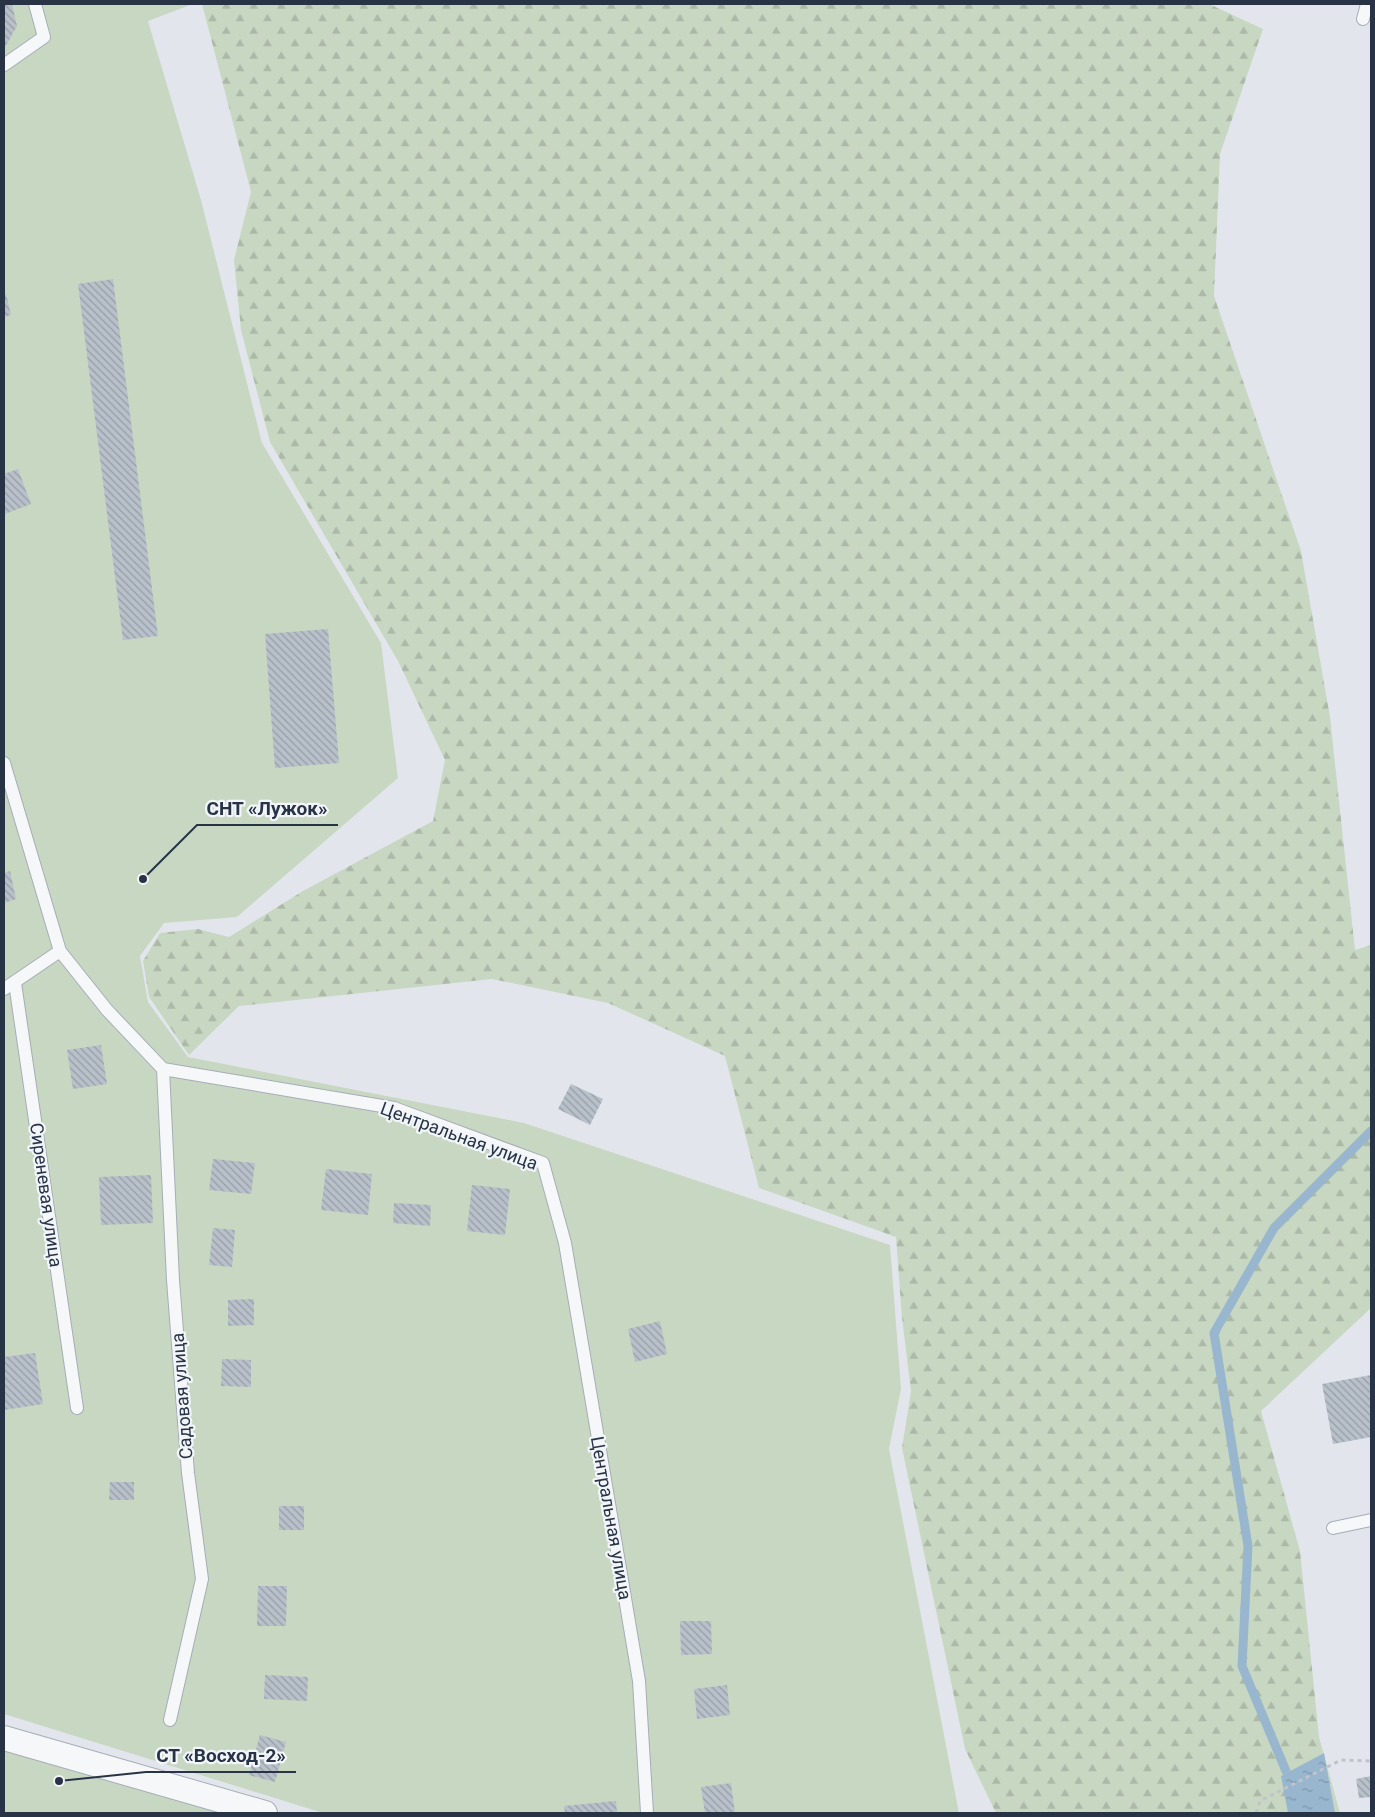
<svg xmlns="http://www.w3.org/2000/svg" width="1375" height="1817" font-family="Roboto,sans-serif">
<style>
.forest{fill:url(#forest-firs)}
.garden{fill:#c8d7c2}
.water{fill:url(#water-ripples)}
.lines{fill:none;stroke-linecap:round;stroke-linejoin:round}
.stream{stroke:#99b6cf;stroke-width:9}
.building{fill:url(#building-back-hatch)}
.lane-casing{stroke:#a6adb7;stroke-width:14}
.street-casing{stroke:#a6adb7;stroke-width:26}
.path{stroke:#c0c4ca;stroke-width:3;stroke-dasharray:4 4;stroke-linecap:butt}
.lane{stroke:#f5f7f9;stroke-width:12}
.street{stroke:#f5f7f9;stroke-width:24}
.labels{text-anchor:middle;stroke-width:4.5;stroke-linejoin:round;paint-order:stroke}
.street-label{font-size:18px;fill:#283446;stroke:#f2f5f9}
.leader{fill:none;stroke:#283446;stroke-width:2}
.callout-dot{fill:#283446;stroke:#f2f5f9;stroke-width:2}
.callout-label{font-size:19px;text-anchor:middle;font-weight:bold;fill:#283446;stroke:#f2f5f9;stroke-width:4.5;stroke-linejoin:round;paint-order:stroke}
</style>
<defs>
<pattern id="forest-firs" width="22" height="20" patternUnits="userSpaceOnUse" patternTransform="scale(1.25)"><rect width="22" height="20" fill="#c8d7c2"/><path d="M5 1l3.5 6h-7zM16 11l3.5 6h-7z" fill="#acb9a8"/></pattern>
<pattern id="water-ripples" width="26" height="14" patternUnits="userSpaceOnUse" patternTransform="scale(1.25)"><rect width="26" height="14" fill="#99b6cf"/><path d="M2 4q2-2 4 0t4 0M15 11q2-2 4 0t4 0" fill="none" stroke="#7d95aa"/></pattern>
<pattern id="building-back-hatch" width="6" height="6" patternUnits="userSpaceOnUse" patternTransform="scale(1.25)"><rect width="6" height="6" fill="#b8c0ca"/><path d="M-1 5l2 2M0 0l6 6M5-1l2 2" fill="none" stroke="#969da6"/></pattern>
</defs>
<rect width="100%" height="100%" fill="#e2e6ec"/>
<path class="forest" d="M 202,4 L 1209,4 L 1263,29 L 1220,154 L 1214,296 L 1301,551 L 1330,717 L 1355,950 L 1371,945 L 1371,1308 L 1261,1411 L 1300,1551 L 1319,1737 L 1340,1813 L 996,1813 L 965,1749 L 902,1448 L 911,1391 L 902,1318 L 896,1237 L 759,1188 L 725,1056 L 608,1003 L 492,979 L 239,1006 L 189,1055 L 149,997 L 143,961 L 160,933 L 198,929 L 229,937 L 303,891 L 433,821 L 445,760 L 398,661 L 270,442 L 241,330 L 234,260 L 251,192 Z"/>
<path class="garden" d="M 4,4 L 193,4 L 148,21 L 201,200 L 262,443 L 381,643 L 398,778 L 237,917 L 164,923 L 140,956 L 148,1002 L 188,1057 L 524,1123 L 890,1245 L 901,1389 L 889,1449 L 959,1813 L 323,1813 L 4,1714 Z
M 4,1749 L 224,1813 L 4,1813 Z"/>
<path class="water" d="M 1324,1753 L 1335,1813 L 1288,1813 L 1281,1776 Z"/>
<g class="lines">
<path class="stream" d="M 1286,1771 L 1242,1666 L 1248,1546 L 1214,1333 L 1274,1228 L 1371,1131"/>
</g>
<path class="building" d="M 4,4 L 12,4 L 17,26 L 4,49 Z
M 113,279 L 158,636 L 123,640 L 78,284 Z
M 6,294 L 11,315 L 4,317 L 4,295 Z
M 18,469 L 31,504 L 5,514 L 4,474 Z
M 328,629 L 339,763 L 275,768 L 265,634 Z
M 10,871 L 16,899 L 4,903 L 4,873 Z
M 101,1045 L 107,1084 L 73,1089 L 67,1050 Z
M 571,1084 L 603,1099 L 590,1125 L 558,1109 Z
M 213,1159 L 255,1163 L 251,1194 L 209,1190 Z
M 326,1169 L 372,1174 L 368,1215 L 321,1210 Z
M 151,1175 L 153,1223 L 101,1225 L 99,1177 Z
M 472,1185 L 510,1189 L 505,1235 L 467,1231 Z
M 394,1203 L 431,1205 L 430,1226 L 393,1223 Z
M 213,1228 L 235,1230 L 232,1267 L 209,1265 Z
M 254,1299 L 254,1325 L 228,1326 L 228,1300 Z
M 660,1321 L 667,1354 L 635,1362 L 628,1329 Z
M 35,1353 L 43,1404 L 4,1410 L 4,1357 Z
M 222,1359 L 251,1360 L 251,1387 L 221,1386 Z
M 1371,1375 L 1371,1437 L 1333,1444 L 1322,1384 Z
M 110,1482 L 134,1482 L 134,1500 L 109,1500 Z
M 279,1506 L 304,1506 L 304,1530 L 279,1530 Z
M 258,1586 L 287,1586 L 286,1626 L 257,1626 Z
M 680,1621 L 711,1621 L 712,1654 L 681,1655 Z
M 265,1675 L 308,1677 L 307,1701 L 264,1699 Z
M 727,1685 L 730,1715 L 697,1719 L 694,1689 Z
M 260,1735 L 286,1742 L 275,1782 L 249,1775 Z
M 1371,1776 L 1371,1797 L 1359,1798 L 1356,1779 Z
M 731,1783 L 735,1813 L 705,1813 L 701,1787 Z
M 616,1801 L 617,1813 L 565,1813 L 564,1806 Z"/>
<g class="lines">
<defs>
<path id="lane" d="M 1363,19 L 1367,4
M 4,65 L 44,37 L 35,4
M 4,763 L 60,951 L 107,1010 L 163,1069 L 394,1108 L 543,1163 L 565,1243 L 639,1681 L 647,1813
M 15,983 L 77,1408
M 4,989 L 60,951
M 163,1069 L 173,1280 L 188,1473 L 202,1579 L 170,1720
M 1333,1528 L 1371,1520"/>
<path id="street" d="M 4,1738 L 265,1813"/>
</defs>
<use href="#lane" class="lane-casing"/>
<use href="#street" class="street-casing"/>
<path class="path" d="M 1256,1813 L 1260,1801 L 1341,1760 L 1371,1761"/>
<use href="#lane" class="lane"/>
<use href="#street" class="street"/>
</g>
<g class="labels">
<g class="street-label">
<text transform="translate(459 1136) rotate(20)" y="6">Центральная улица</text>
<text transform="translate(46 1195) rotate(82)" y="6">Сиреневая улица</text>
<text transform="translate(182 1396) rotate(-94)" y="6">Садовая улица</text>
<text transform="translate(611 1518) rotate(80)" y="6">Центральная улица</text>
</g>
</g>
<path class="leader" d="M143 879L197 825H338M59 1781L146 1772H296"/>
<g class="callout-dot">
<circle cx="143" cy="879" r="5"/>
<circle cx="59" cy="1781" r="5"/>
</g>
<g class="callout-label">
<text x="267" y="815">СНТ «Лужок»</text>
<text x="221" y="1762">СТ «Восход-2»</text>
</g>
<rect width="1375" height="1817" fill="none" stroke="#283446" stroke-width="10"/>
</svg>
